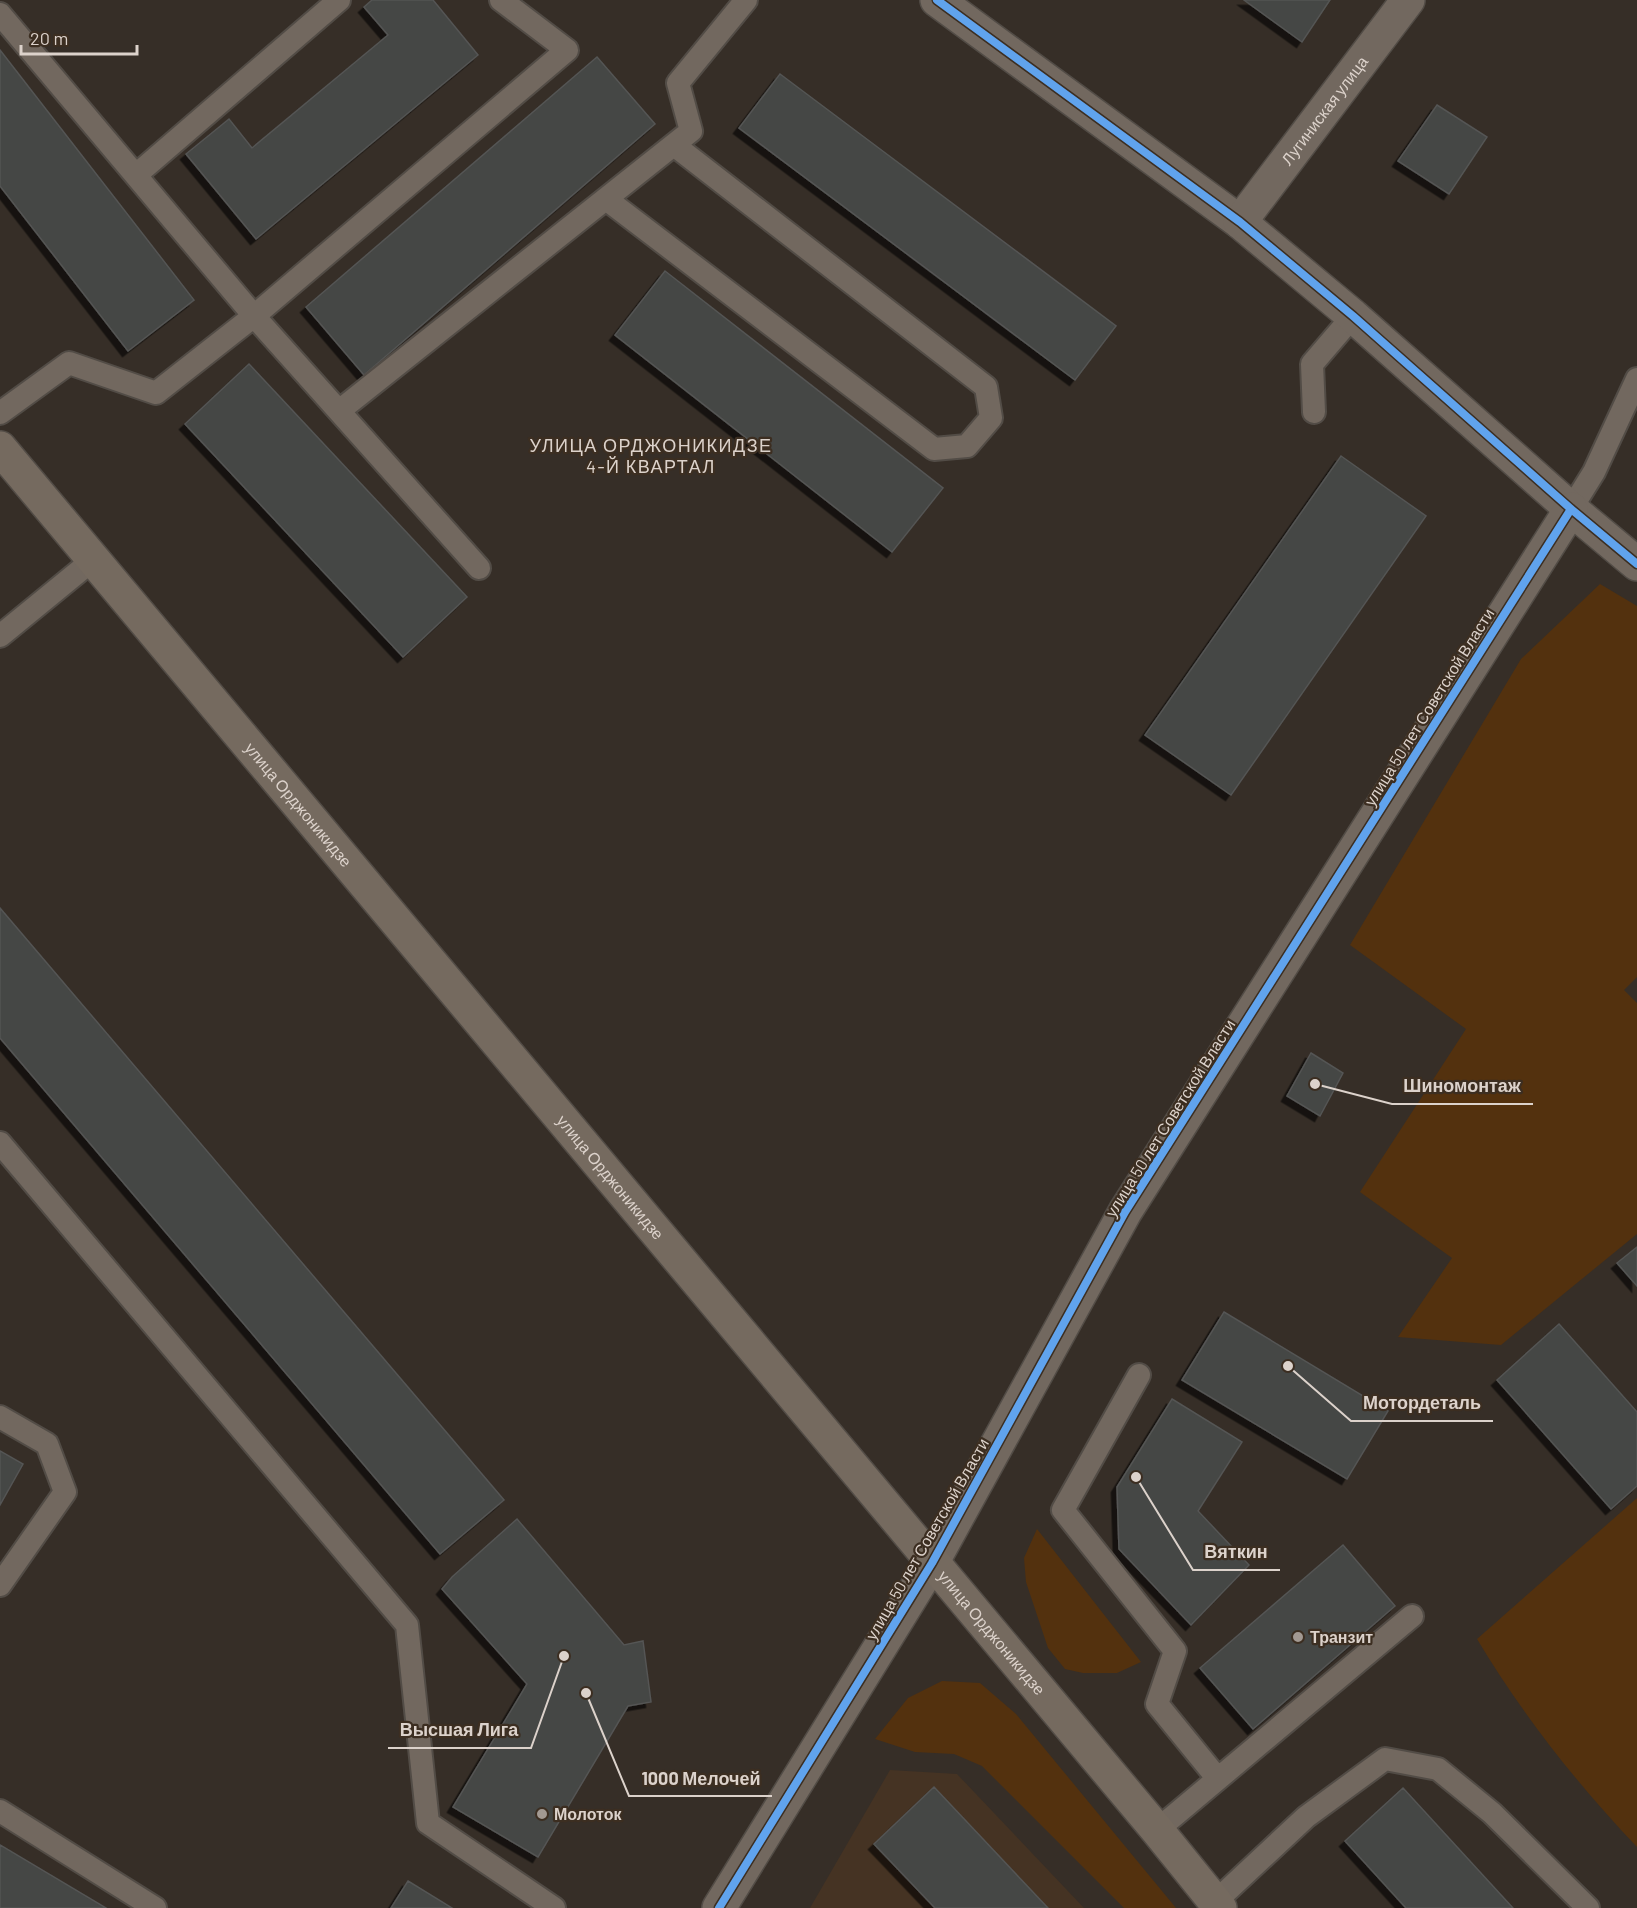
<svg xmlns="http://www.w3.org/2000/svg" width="1637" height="1908" font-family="Barlow,sans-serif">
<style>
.built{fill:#453323}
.green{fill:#53310e}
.building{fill:#454644;stroke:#545554;stroke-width:1.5;filter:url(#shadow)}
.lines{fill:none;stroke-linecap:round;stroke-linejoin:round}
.service-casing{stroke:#524c46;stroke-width:26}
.minor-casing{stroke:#524c46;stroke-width:36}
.tertiary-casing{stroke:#524c46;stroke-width:36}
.secondary-casing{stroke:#524c46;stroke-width:36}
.service{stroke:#72685f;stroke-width:22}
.minor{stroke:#72685f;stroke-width:33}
.tertiary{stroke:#72685f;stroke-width:33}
.secondary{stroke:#756a5f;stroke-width:33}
.cycleway-casing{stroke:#3c2e21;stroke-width:11}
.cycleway{stroke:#60a3ed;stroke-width:8}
.poi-dot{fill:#a29992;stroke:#3c2e21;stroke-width:2}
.labels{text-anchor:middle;stroke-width:4.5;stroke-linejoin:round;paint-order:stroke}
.street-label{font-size:16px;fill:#dcd2cb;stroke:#3c2e21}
.poi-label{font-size:16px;font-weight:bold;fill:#dcd2cb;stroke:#3c2e21;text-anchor:start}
.neighbourhood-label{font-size:18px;letter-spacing:1.5px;fill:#dcd2cb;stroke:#3c2e21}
.leader{fill:none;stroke:#dcd2cb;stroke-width:2}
.callout-dot{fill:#dcd2cb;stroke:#3c2e21;stroke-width:2}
.callout-label{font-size:18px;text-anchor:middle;font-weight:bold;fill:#dcd2cb;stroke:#3c2e21;stroke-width:4.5;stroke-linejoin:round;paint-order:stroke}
</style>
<defs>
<filter id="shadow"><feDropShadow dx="-5.5" dy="5.5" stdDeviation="0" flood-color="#0009"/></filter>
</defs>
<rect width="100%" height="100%" fill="#362e27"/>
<path class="built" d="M 890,1770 L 957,1774 L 1084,1908 L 810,1908 Z"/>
<path class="green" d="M 1600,584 L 1637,606 L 1637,977 L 1624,990 L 1637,1003 L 1637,1234 L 1501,1345 L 1398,1337 L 1452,1258 L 1360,1192 L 1466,1029 L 1350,945 L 1521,659 Z
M 1637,1498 L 1637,1847 C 1577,1784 1522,1714 1477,1639 Z
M 1037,1529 L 1141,1662 L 1117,1673 L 1083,1673 L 1065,1669 L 1048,1648 L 1026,1582 L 1024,1558 Z
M 942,1681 L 980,1683 L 1016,1714 L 1176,1908 L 1124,1908 L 982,1766 L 954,1754 L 915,1752 L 875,1739 L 908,1698 Z"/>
<path class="building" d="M 372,0 L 433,0 L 478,55 L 256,239 L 186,154 L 229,119 L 252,148 L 388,35 L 364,7 Z
M 1244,0 L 1330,0 L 1302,42 Z
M 0,50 L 194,300 L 128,351 L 0,186 Z
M 597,57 L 655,124 L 364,375 L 306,307 Z
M 780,74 L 1116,326 L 1075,380 L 739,128 Z
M 1437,105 L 1487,137 L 1449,194 L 1398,161 Z
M 665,271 L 943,488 L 892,552 L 615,335 Z
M 249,364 L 467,597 L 403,657 L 185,424 Z
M 1341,456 L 1426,516 L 1231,795 L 1145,735 Z
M 0,908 L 504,1500 L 440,1554 L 0,1038 Z
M 1311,1053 L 1343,1073 L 1320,1116 L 1287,1096 Z
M 1637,1247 L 1637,1286 L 1617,1263 Z
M 1224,1312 L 1388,1411 L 1347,1479 L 1182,1380 Z
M 1559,1324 L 1637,1412 L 1637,1486 L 1611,1509 L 1497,1380 Z
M 1172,1399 L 1242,1442 L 1198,1511 L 1249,1565 L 1191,1625 L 1119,1549 L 1117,1487 Z
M 0,1451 L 23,1464 L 0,1505 Z
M 517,1519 L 624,1645 L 643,1641 L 651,1702 L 628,1706 L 538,1857 L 453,1807 L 527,1684 L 442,1589 L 452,1577 Z
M 1343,1545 L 1395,1606 L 1253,1729 L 1200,1668 Z
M 934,1787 L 1048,1908 L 935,1908 L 874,1844 Z
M 1403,1788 L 1513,1908 L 1406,1908 L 1345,1841 Z
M 0,1845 L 106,1908 L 0,1908 Z
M 408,1881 L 452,1908 L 391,1908 Z"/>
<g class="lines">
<defs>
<path id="service" d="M 0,14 L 254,316 L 156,393 L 69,363 L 0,413
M 136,175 L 339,0
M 606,199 L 934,449 L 967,446 L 991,418 L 986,387 L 674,145
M 339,411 L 691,131 L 678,83 L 746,0
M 1314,412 L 1312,364 L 1353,316
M 1571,509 L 1594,472 L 1637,379
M 479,568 L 254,316 L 567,50 L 501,0
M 0,636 L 94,559
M 0,1143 L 407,1625 L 428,1823 L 554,1908
M 1139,1375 L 1063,1510 L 1175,1651 L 1157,1704 L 1218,1779
M 0,1417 L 47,1444 L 65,1492 L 0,1585
M 0,1811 L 155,1908
M 1157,1830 L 1412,1616
M 1215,1902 L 1306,1817 L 1385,1759 L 1438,1769 L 1492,1813 L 1588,1908"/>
<g id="minor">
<path d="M 937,0 L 1240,222 L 1353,316 L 1571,509 L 1637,564"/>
<path id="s1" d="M 1240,222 L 1408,0"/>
<path d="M 932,1563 L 1125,1212 L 1571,509"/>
</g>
<path id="tertiary" d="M 719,1908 L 932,1563"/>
<g id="secondary">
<path id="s2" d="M 0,448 L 1157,1830 L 1220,1908"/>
</g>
</defs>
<use href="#service" class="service-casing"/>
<use href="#minor" class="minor-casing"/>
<use href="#tertiary" class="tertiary-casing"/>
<use href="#secondary" class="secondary-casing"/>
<use href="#service" class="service"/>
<use href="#minor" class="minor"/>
<use href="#tertiary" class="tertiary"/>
<use href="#secondary" class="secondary"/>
<defs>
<path id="cycleway" d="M 937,0 L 1240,222 L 1353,316 L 1571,509 L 1637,564
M 719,1908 L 932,1563 L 1125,1212 L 1571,509"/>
</defs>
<use href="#cycleway" class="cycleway-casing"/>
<use href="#cycleway" class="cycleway"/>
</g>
<g class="poi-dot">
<circle cx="1298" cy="1637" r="6"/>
<circle cx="542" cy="1814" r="6"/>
</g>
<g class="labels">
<g class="street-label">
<text dy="6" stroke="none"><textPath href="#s1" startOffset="140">Лугиниская улица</textPath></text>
<text transform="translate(1429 707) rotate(-58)" y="6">улица 50 лет Советской Власти</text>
<text dy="6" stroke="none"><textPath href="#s2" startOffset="465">улица Орджоникидзе</textPath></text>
<text transform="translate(1170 1118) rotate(-58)" y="6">улица 50 лет Советской Власти</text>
<text dy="6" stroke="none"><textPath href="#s2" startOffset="951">улица Орджоникидзе</textPath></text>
<text transform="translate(927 1539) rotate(-60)" y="6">улица 50 лет Советской Власти</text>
<text dy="6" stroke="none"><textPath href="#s2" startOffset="1545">улица Орджоникидзе</textPath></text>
</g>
<g class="poi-label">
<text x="1310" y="1643">Транзит</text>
<text x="554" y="1820">Молоток</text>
</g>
<g class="neighbourhood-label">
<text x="651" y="452">УЛИЦА ОРДЖОНИКИДЗЕ<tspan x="651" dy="21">4-Й КВАРТАЛ</tspan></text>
</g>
</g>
<path class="leader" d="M1315 1084L1392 1104H1533M1288 1366L1351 1421H1493M1136 1477L1193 1570H1280M564 1656L531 1748H388M586 1693L629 1796H772"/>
<g class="callout-dot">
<circle cx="1315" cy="1084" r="6"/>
<circle cx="1288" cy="1366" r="6"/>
<circle cx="1136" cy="1477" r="6"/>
<circle cx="564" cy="1656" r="6"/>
<circle cx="586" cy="1693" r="6"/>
</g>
<g class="callout-label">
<text x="1462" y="1092">Шиномонтаж</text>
<text x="1422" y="1409">Мотордеталь</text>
<text x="1236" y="1558">Вяткин</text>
<text x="459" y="1736">Высшая Лига</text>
<text x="701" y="1785">1000 Мелочей</text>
</g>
<path d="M21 45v9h116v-9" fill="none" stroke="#dcd2cb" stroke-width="3"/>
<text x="30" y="45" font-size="18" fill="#dcd2cb" stroke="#3c2e21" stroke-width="4.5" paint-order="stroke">20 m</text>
</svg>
